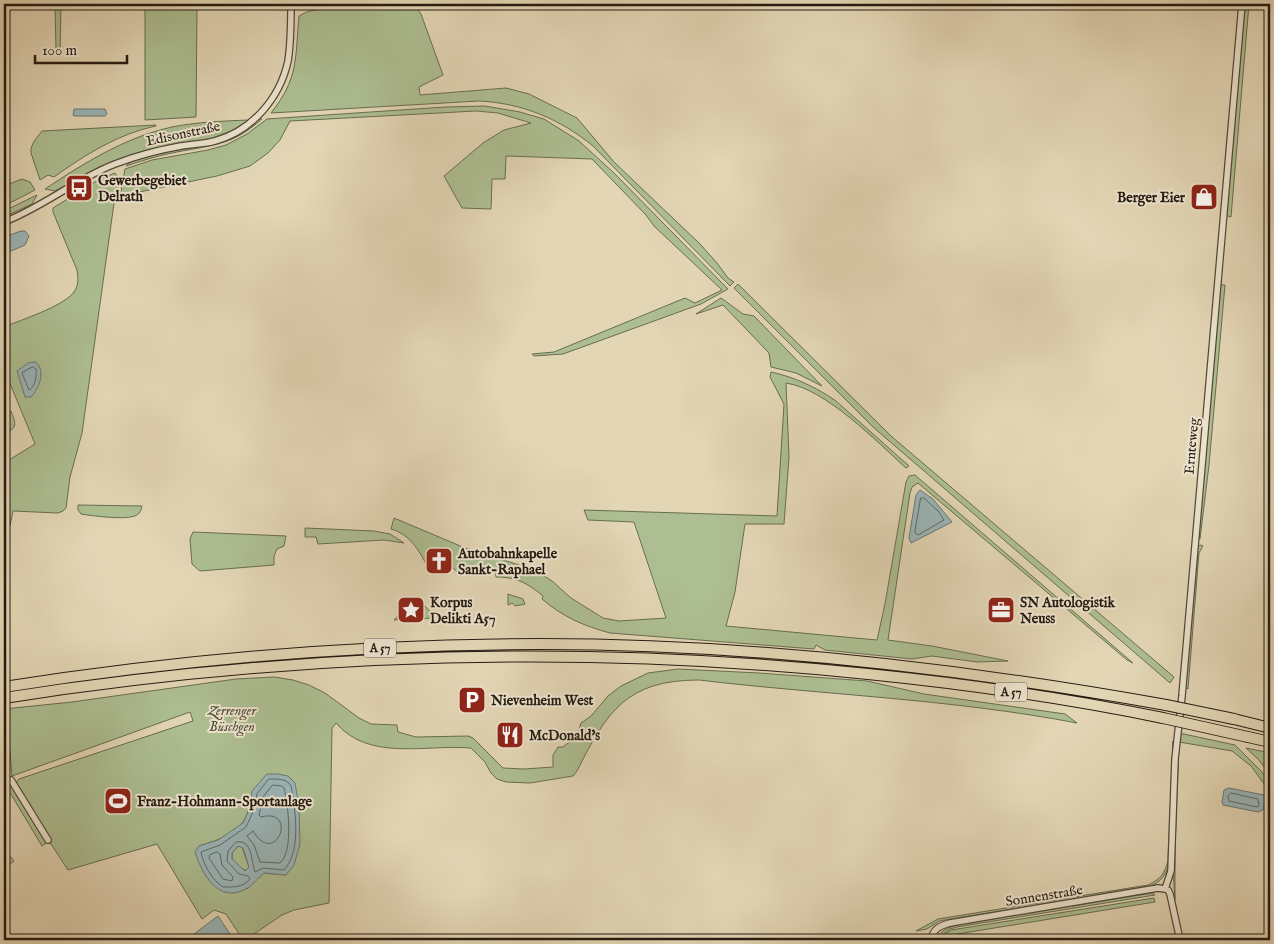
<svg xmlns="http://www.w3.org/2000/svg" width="1274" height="944" font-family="'IM FELL English',serif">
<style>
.green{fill:#adbf92;stroke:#686d52;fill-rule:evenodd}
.water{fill:#9ab6b9;stroke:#6b7876;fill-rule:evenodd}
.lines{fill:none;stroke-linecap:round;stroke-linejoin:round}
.shore{stroke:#5f6865;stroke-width:1}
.minor-casing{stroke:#544a3a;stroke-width:8}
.motorway-casing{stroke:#241b11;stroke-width:12}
.minor{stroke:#ede4cf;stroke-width:5.5}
.motorway{stroke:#e3d6b5;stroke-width:10}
.motorway-bridge-casing{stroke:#241b11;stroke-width:12;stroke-linecap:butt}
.motorway-bridge{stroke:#e3d6b5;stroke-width:10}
.labels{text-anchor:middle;stroke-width:4;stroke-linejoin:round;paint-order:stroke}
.shield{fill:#ede4cf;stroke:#60574a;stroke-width:1}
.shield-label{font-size:12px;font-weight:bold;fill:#241b11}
.street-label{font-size:14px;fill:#241b11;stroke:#ede4cf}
.poi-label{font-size:14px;font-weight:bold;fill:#241b11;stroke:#ede4cf;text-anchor:start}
.park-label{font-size:14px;font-style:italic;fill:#4d4c38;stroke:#ede4cf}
</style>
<rect width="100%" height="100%" fill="#e3d6b5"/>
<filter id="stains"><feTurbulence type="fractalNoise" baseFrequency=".004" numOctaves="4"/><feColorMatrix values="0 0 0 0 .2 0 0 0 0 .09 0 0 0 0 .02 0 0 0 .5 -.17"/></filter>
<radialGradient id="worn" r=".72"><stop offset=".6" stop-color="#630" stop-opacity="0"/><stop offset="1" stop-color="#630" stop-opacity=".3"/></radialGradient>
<path class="green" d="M 55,4 L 61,4 L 60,51 L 56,51 Z
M 351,4 L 414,4 L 421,14 L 443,75 L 419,87 L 420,95 L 506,88 L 529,94 L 577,118 L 614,162 L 700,244 L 717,263 L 728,278 L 734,282 L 730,286 L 593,146 C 560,119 522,103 479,101 L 271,113 C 299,78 295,58 299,16 C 315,5 334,12 351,4 Z
M 1244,4 L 1249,4 L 1231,217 L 1225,215 Z
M 145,8 L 196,8 L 197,10 L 196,117 L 145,120 Z
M 485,106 L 520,112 L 544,119 L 579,141 L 614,173 L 728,289 L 701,304 L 563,354 L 534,356 L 532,354 L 554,352 L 685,298 L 695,303 L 722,290 L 654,226 L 646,215 L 592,159 L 506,156 L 505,179 L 492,179 L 491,209 L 462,208 L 444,176 L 483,143 L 504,130 L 531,123 L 498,113 L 476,111 L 290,121 L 280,140 L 268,153 L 250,166 L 217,176 L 120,196 L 125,169 L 152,160 L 208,150 L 226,145 L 247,134 L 267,119 L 445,107 Z
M 259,119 L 262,119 C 231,147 210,145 172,153 C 157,156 141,161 126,166 C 139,152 195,149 215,144 C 232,139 246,130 259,119 Z
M 249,120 L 231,131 L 212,138 L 165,146 L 141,152 L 99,167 L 55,191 L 45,189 C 84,163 126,137 172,127 C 197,122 223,121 249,120 Z
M 156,125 L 156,126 C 118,134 85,155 54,177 L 48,175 L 40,180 L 31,153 C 30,144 37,138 42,131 Z
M 115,173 C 120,179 119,190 115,196 L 82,433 L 70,477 L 66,508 L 63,511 L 58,513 L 13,511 L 10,526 L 4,532 L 4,463 L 35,444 L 4,369 L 4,327 C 21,320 64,306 74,292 C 79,285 78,278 77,270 L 53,212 L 53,208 L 100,179 Z
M 22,179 L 30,182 L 35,190 L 4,206 L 4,199 L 5,198 L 4,186 Z
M 37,195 L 32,204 L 4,217 L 4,211 Z
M 738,284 L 891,436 L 1174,677 L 1170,683 L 873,427 L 734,288 Z
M 1220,285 L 1225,285 L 1209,465 L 1200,539 L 1197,537 Z
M 721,298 L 743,314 L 754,316 L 822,386 L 796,373 L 771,367 L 769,353 L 723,305 L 696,314 Z
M 771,372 C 794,377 816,387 836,401 L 909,466 L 906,468 C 876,441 826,389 786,383 L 789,457 L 784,524 L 745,524 L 735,592 L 726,626 L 877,640 L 885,604 L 906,482 L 909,476 L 915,475 L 1133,663 L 1127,660 L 918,483 L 912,487 L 910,493 L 888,640 L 932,646 L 1008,661 L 977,662 L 932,656 L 912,659 L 825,650 L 816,645 L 814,649 L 610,633 C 584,626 563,617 542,599 L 543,596 C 527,583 517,577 496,577 L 495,569 L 478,569 L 478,573 L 458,573 L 442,556 L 436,556 L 433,561 L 435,566 L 430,571 C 420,553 412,535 391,529 L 394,518 L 465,548 L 535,570 L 552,581 L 571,598 L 603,618 L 619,621 L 666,618 L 634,522 L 588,520 L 584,510 L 777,516 L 784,404 L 770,377 Z
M 11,411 C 16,424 18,428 4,434 L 4,421 Z
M 78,505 L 142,506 C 141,510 140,514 135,516 C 123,520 94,516 81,514 L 78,510 Z
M 305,528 L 374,531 L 390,534 L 404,543 L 384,540 L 318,544 L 316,537 L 305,537 Z
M 193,532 L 286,536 L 284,546 L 277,549 L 274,556 L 274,565 L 200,571 L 192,564 L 190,539 Z
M 1201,545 L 1203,546 L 1199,553 L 1188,689 L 1185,687 L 1189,622 L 1198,546 Z
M 508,594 L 523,599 L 525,604 L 515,606 L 512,603 L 508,605 Z
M 413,602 L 424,605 L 434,616 L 433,618 L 394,620 L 410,603 Z
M 678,669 L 759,673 L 867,681 L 924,694 L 1065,714 L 1077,723 C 952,699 825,695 699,680 C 627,680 607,711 577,771 L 573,776 L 530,783 L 506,782 L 497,779 L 491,773 L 485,762 L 471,748 C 427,744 369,762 336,723 L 332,728 L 329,903 L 294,910 L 282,915 L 245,940 L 243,940 L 226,914 L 214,910 L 202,919 L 157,844 L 68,870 L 49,841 L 42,846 L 6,786 L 15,784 L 19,779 L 193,721 L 190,712 L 12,776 L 7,713 L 4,713 L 4,709 L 72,702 L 236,679 L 274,677 L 293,680 L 309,685 L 325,693 L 359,718 L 371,724 L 397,725 L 398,732 L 416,737 L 468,736 L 473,738 L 503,768 L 524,769 L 553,767 L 553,755 L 558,747 L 563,747 L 577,736 L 581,723 L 591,716 L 608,696 L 621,686 L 648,673 ZM 250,799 L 300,844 L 286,875 L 263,873 L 247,889 L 199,846 C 212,842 236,835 243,822 C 248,815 249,807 250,799 Z
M 1179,733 L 1235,745 L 1261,771 L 1270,783 L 1270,792 L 1251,766 L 1232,751 L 1179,742 L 1175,846 L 1175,900 L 1173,870 L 1176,758 Z
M 1173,741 L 1170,861 C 1166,875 1162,882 1148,887 L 939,921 L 927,929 L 916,931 L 938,919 L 1148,885 C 1161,879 1164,874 1168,861 Z
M 1246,748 L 1270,753 L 1270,774 L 1258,759 Z
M 238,846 L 242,847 L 249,867 L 247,870 L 242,870 L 232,859 L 232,853 Z
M 4,848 L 14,861 L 4,869 Z
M 1152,893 L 1155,895 L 957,927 L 950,929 L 942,935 L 940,934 L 944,930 L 955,925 Z
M 1154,898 L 1155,902 L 945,936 L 945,940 L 941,940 L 944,935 L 951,930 Z"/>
<path class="water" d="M 74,109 L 105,109 L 107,114 L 105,116 L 74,116 L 73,115 Z
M 21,231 L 25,231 L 29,236 L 25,245 L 4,254 L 4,237 Z
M 36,362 C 46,372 39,388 31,397 L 25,397 L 17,371 L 28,363 Z
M 920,490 L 933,499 L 952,522 L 911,543 L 909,538 L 916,495 Z
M 267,774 L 278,774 L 288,776 L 295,783 L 299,807 L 300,844 L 294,865 L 286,875 L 264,873 C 258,878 252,886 246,889 C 218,904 202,874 195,852 L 199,846 L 218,840 L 243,823 L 248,812 L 252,791 ZM 238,846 L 243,848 L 249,867 L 245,871 L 232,859 L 232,853 Z
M 1229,788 L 1264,795 L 1265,800 L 1263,810 L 1258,812 L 1223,805 L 1222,802 L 1224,790 Z
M 218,916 L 230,934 L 222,940 L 186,940 Z"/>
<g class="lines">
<path class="shore" d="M 33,367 L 36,369 C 37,376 35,387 29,390 L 22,373 Z
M 921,498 L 924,498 L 939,512 L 944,520 L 918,535 L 915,533 Z
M 269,779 C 276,779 287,778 291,786 C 292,789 292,794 293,797 C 296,818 300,853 284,870 L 263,868 L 255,872 C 251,862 253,839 236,842 L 228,851 L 227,861 L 239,874 L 248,876 L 250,879 C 242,888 233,887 223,887 C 212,880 203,864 201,852 L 220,845 L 246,827 L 252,814 L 257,794 Z
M 273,785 L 282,786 L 284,788 C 288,804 294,851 280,863 L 260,862 L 254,845 L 247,836 L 253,831 C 276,869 299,807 261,817 L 259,815 L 263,797 Z
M 1231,793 L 1258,799 L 1259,806 L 1257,807 L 1229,801 L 1228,796 Z
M 217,852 L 220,854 L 222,865 L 233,877 L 232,881 L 223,879 L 209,858 L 210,855 Z"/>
<defs>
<path id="minor" d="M 148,4 L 334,6 L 343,4
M 4,222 C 43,207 76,179 115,164 C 136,156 158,150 181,146 C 192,144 204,144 215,141 C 252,131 280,98 288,61 C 291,42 291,22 291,4
M 4,785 L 11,780 L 48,840
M 1165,889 L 1171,871 L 1175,759 L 1182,696 L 1242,4
M 1165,889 L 1168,890 L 1170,894 L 1180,940
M 931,940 C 933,929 939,926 950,923 L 1158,888 L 1165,889"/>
<path id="motorway" d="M 4,687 C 182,659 361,644 541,644 C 751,644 960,668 1166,705
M 4,698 C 291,653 579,644 868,674 C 967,684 1065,698 1163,718
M 1234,719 L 1270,728
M 1248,737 L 1270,742"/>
</defs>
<use href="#minor" class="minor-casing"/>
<use href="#motorway" class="motorway-casing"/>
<use href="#minor" class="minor"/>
<use href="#motorway" class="motorway"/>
<defs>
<path id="motorway-bridge" d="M 1166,705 L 1234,719
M 1163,718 L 1248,737"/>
</defs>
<use href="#motorway-bridge" class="motorway-bridge-casing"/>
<use href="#motorway-bridge" class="motorway-bridge"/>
</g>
<defs>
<symbol id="bus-square" viewBox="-11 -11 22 22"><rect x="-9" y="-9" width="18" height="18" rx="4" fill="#8f2418" stroke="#ede4cf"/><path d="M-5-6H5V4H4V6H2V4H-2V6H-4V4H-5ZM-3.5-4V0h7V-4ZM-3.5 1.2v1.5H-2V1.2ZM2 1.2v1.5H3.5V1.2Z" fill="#fff"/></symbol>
<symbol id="shop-square" viewBox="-11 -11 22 22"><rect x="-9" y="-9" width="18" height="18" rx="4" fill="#8f2418" stroke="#ede4cf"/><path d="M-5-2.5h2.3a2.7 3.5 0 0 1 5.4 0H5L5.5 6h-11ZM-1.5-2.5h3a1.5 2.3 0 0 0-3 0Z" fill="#fff"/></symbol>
<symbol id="church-square" viewBox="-11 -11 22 22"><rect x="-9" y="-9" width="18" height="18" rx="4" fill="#8f2418" stroke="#ede4cf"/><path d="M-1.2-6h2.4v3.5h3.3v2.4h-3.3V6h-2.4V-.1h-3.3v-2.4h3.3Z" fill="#fff"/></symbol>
<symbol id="sight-square" viewBox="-11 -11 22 22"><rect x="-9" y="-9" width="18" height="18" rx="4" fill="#8f2418" stroke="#ede4cf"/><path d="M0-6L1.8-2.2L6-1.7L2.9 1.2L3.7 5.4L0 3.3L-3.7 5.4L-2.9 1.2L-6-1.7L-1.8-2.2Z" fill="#fff"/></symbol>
<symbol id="office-square" viewBox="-11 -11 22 22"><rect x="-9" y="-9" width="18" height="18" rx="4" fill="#8f2418" stroke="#ede4cf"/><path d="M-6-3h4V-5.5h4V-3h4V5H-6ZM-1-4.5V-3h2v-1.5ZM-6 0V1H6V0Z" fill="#fff"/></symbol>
<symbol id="parking-square" viewBox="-11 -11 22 22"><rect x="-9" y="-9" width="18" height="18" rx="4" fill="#8f2418" stroke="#ede4cf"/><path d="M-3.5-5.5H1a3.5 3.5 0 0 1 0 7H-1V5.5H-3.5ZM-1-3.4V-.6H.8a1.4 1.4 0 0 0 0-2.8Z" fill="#fff"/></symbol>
<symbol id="restaurant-square" viewBox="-11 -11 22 22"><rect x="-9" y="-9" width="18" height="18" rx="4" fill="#8f2418" stroke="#ede4cf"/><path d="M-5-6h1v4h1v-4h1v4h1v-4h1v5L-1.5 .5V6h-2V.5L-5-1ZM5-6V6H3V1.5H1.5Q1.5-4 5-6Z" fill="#fff"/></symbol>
<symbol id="stadium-square" viewBox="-11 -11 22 22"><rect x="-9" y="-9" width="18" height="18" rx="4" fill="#8f2418" stroke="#ede4cf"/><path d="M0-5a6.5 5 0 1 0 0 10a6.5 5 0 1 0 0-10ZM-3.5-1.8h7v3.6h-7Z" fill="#fff"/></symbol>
</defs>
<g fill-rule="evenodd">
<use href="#bus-square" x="63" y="172" width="32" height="32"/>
<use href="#shop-square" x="1188" y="181" width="32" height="32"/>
<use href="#church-square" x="423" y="545" width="32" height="32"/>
<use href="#sight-square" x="395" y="594" width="32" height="32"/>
<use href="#office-square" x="985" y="594" width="32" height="32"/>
<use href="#parking-square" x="456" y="684" width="32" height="32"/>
<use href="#restaurant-square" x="494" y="719" width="32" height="32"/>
<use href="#stadium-square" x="102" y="785" width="32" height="32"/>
</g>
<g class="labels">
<g class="shield">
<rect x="364" y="638.5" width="32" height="19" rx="4"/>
<rect x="995" y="682.5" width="32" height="19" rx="4"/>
</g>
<g class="shield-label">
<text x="380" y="652">A 57</text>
<text x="1011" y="696">A 57</text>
</g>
<g class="street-label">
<text transform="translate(183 133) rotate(-12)" y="5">Edisonstraße</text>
<text transform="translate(1191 446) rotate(-85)" y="5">Ernteweg</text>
<text transform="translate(1044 895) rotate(-9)" y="5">Sonnenstraße</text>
</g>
<g class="poi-label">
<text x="98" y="185">Gewerbegebiet<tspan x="98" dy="16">Delrath</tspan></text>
<text x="1185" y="202" text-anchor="end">Berger Eier</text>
<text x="458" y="558">Autobahnkapelle<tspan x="458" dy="16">Sankt-Raphael</tspan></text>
<text x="430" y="607">Korpus<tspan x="430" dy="16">Delikti A57</tspan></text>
<text x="1020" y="607">SN Autologistik<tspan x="1020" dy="16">Neuss</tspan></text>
<text x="491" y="705">Nievenheim West</text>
<text x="529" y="740">McDonald's</text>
<text x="137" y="806">Franz-Hohmann-Sportanlage</text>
</g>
<g class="park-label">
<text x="232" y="715">Zerrenger<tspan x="232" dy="16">Büschgen</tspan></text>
</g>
</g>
<rect width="1274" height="944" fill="none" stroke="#e3d6b5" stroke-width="20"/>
<rect x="5" y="5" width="1264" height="934" fill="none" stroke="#241b11" stroke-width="2.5"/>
<rect x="10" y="10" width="1254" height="924" fill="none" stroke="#241b11"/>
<path d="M35 55v8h92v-8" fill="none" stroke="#241b11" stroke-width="2.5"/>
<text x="42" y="55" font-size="15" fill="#241b11" stroke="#ede4cf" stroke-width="4" paint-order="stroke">100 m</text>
<rect width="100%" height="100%" filter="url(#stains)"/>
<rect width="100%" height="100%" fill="url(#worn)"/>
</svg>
